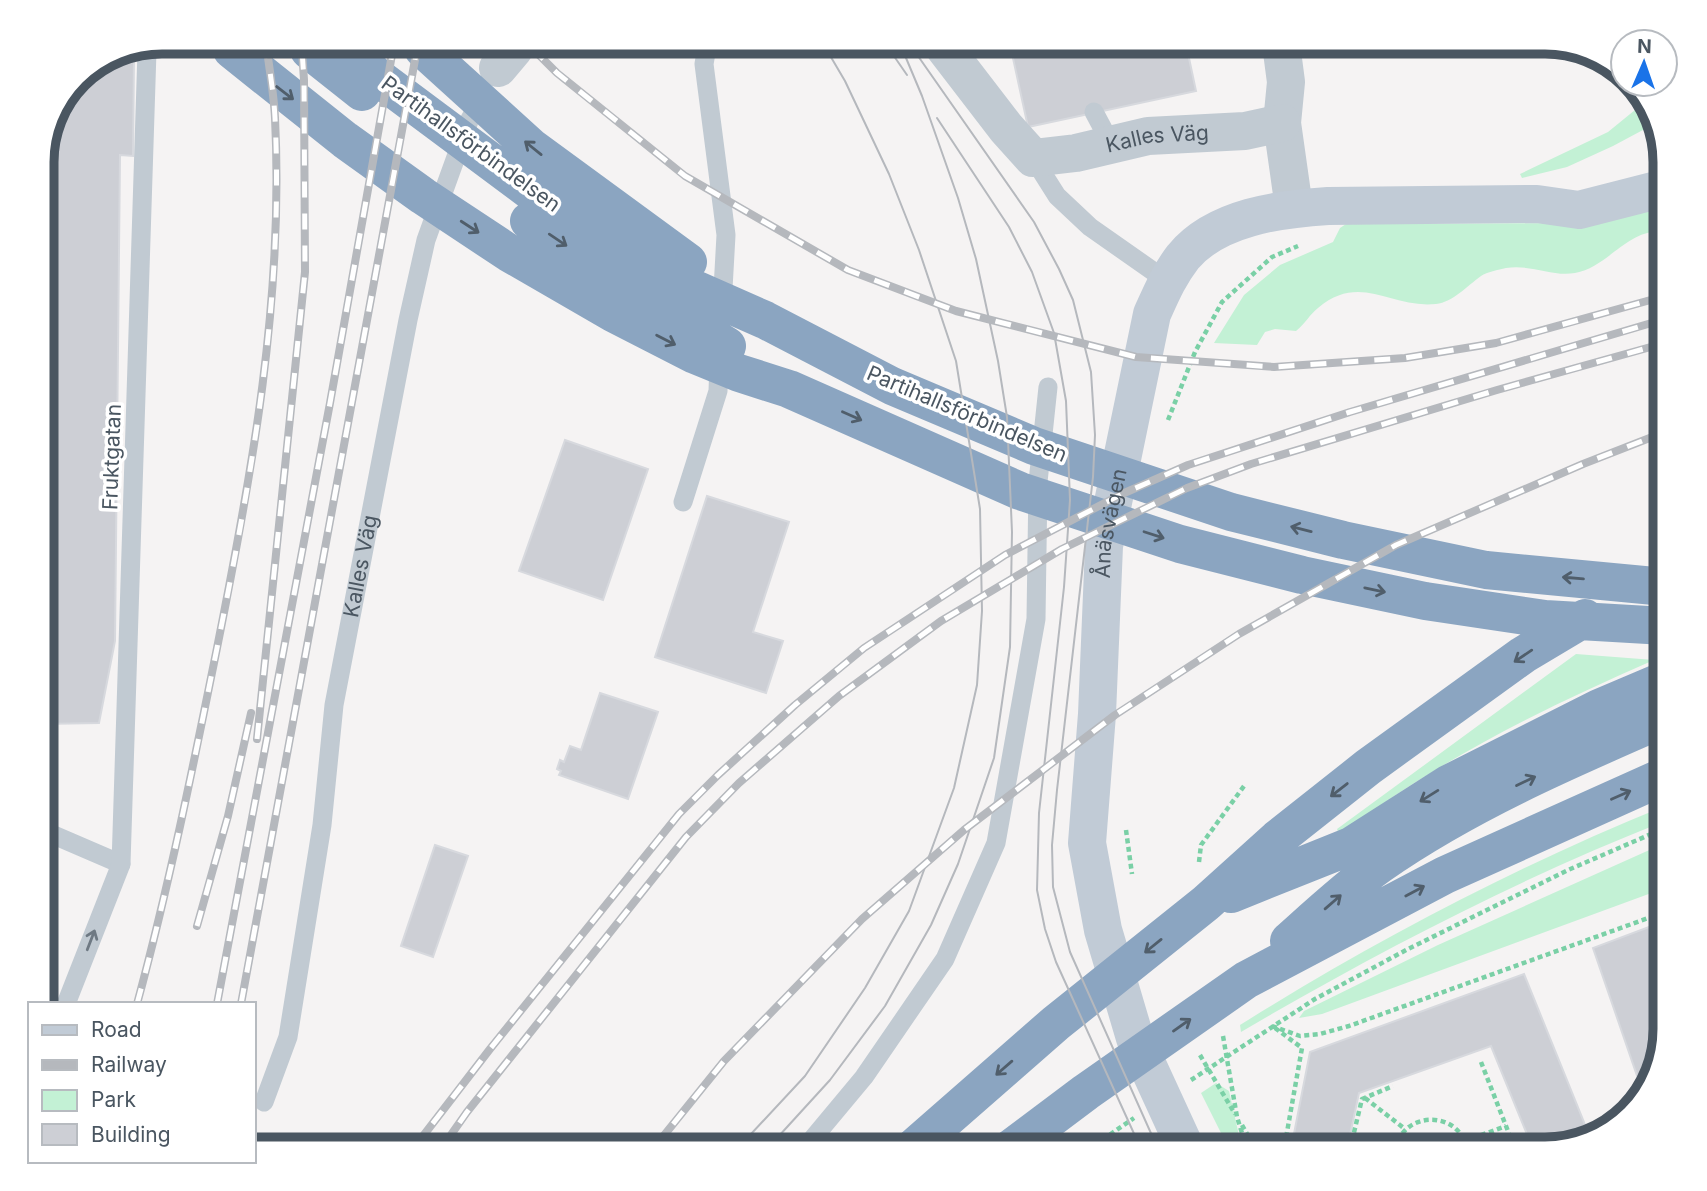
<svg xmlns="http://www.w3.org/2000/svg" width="1707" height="1191" font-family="Inter,sans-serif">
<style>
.green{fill:#c3f1d5}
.building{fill:#cdcfd5;stroke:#d7d9de;stroke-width:2}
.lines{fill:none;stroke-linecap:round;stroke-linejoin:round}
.path{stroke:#7ad0a6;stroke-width:4.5;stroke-dasharray:5 3.5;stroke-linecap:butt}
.lane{stroke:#c1cad2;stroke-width:19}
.street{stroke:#c1cad2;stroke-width:38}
.secondary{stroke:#c1cbd6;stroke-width:38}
.highway{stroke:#8ba5c1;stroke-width:38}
.tram{stroke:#b5b8bd;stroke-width:2}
.rail-casing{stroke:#b5b8bd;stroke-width:8}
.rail{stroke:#fff;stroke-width:5;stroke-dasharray:16;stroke-linecap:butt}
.oneway{stroke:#505e6b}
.oneway2{stroke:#6e7983}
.labels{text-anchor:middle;stroke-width:7;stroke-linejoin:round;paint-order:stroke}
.street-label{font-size:21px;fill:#4a5661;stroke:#fff}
.rim{fill:none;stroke:#4a5661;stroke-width:9}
</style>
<rect width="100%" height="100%" fill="#f5f3f3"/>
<path class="green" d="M 1646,101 L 1652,109 L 1656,123 L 1613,146 L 1567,167 L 1522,178 L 1520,174 L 1608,132 Z
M 1665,197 L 1665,232 C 1628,227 1609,267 1575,273 C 1552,277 1531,264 1506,268 C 1498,270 1487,272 1481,276 C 1467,286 1453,302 1436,304 C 1391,309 1361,272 1318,308 C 1310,314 1305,324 1296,331 L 1275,329 L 1265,332 L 1257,345 L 1214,343 L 1244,295 L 1280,265 L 1333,242 L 1340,228 L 1346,224 L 1576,223 Z
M 1576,654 L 1654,660 C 1577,694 1501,729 1429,774 C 1398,792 1369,814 1339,834 L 1337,829 Z
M 1665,806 L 1665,821 C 1518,879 1377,952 1241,1032 L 1240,1025 C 1376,940 1517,866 1665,806 Z
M 1665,843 L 1665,888 L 1322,1014 L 1299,1018 L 1304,1011 L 1438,945 Z
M 1216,1083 L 1229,1091 L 1242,1149 L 1229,1149 L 1201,1093 Z"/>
<path class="building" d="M 1186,44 L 1196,91 L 1028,127 L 1011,49 L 984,55 L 982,46 Z
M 117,51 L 128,51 L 134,54 L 133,156 L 120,155 L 115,641 L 99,723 L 42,724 L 42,155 L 78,77 Z
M 565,440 L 648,469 L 603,600 L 519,571 Z
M 707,496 L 789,522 L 753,632 L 783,641 L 766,693 L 655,657 Z
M 600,693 L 658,712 L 628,799 L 559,775 L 561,771 L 557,769 L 560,760 L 564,762 L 570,746 L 581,750 Z
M 435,845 L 468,856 L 433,957 L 401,946 Z
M 1665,921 L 1665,1029 L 1644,1096 L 1593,948 Z
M 42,933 L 50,937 L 42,964 Z
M 1524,974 L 1590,1137 L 1545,1149 L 1533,1149 L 1491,1046 L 1359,1093 L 1347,1149 L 1291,1149 L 1310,1052 Z"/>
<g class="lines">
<path class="path" d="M 1168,420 L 1195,352 L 1222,302 L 1272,257 L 1298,246
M 1126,830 L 1132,874
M 1199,862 L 1201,845 L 1244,786
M 1272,1026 L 1300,1036 L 1320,1034 L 1349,1026 L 1665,912
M 1275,1028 L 1302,1048 L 1284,1149
M 1223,1036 L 1237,1117 L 1247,1149
M 1200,1055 L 1235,1114
M 1481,1062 L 1515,1149
M 1191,1080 L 1315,999 L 1408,949 L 1568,870 L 1665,828
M 1365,1098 L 1405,1129
M 1242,1125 L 1255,1148 L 1262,1149
M 1465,1141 L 1506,1126
M 1089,1149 L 1134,1118
M 1350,1149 L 1362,1099 L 1393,1086
M 1396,1149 C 1402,1110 1461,1110 1466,1149"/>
<g class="lane">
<path d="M 707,47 L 704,64 L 726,235 L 722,307"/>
<path d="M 1094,112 L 1111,144"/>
<path d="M 1033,158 L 1057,196 L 1090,227 L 1167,281"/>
<path d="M 683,502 L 718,391 L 719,362"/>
<path d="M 42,830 L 121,864"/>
<path d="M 66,1004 L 121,864 L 147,51"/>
<path id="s1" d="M 264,1102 L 288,1037 L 322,825 L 334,705 L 408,320 L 426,240 L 469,121 L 483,95"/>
<path d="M 804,1149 L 864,1077 L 945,959 L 996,843 L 1036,619 L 1038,482 L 1048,387"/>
</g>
<g class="street">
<path d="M 1281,44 L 1286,82 L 1282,123 L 1294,208"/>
<path id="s2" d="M 943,46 L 1006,128 L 1033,158 L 1076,153 L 1148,136 L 1245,131 L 1282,123"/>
<path d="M 498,68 L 514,49"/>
</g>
<path class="secondary" id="s3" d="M 1186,1149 L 1135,1038 L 1103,930 L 1087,843 L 1097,714 L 1104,546 L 1152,314 C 1161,294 1169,275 1183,257 C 1216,217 1280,209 1328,206 L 1537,204 L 1579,210 L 1665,188"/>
<path class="highway" d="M 423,49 L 531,147 L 688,262
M 232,50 L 345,140 L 423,196 L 509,253 L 613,313 L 695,355 L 739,373 L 789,389 L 1020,491 L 1180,544 L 1302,575 L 1425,601 L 1545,619 L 1665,626
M 309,50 L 362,92
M 347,50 L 380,79 L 529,190 L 625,251 L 690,287 L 765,320 L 892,386 L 1034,446 L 1231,512 L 1343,540 L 1486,570 L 1665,587
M 529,221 L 598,267 L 727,346
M 1231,894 L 1351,846 L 1448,784 L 1599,708 L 1665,680
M 1289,941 C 1318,915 1347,888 1379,865 C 1466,804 1568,760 1665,718
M 912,1149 L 1056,1023 L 1206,903 L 1277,839 L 1368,767 L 1523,655 L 1585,618
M 1010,1149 L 1086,1092 L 1246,980 L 1445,875 L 1665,776"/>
<path class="tram" d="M 887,46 L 907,75
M 911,46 L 1034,222 L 1059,269 L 1073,300 L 1091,372 L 1095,435 L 1093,477 L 1057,790 L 1052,845 L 1053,887 L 1070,952 L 1158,1149
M 937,118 L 1009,227 L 1032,272 L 1054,333 L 1066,401 L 1070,500 L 1064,587 L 1039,813 L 1037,890 L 1045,929 L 1056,962 L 1141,1149
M 737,1149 L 805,1076 L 865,988 L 909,911 L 954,788 L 977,685 L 982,611 L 980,509 L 956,361 L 919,250 L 889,174 L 845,81 L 825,47
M 767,1149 L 830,1080 L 885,1006 L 931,925 L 958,864 L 994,758 L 1010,647 L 1012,532 L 1007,417 L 998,361 L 976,259 L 958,198 L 922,96 L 901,46"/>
<defs>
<path id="rail" d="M 532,48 L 557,73 L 685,176 L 848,270 L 956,311 L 1136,357 L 1274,367 L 1405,358 L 1496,343 L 1665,296
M 257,739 L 305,272 L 304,80 L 302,50
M 197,926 L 228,816 L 251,713
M 137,1004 C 169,886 193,767 217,648 C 252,473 284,298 275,118 C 274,96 270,73 267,50
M 217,1004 L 330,403 L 393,49
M 241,1004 L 417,49
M 413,1149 L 490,1049 L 679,814 L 718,775 L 795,705 L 864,648 L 1005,555 L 1122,494 L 1188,465 L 1350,412 L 1665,319
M 441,1149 L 467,1112 L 686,837 L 739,783 L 839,696 L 941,621 L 1062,549 L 1187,488 L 1251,464 L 1497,390 L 1665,343
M 653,1149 L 724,1061 L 862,919 L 964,830 L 1115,715 L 1239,634 L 1396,545 L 1583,464 L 1665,432"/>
</defs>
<use href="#rail" class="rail-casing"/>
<use href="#rail" class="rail"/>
</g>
<defs><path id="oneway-shaft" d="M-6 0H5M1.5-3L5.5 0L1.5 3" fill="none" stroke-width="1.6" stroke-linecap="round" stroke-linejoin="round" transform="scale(1.75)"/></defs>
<g class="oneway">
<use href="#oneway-shaft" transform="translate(285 93) rotate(38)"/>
<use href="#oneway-shaft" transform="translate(533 148) rotate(-141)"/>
<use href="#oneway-shaft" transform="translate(470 227) rotate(33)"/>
<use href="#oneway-shaft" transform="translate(558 240) rotate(34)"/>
<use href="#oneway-shaft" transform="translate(666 340) rotate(27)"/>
<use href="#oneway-shaft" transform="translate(852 416) rotate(24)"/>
<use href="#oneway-shaft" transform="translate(1301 529) rotate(-166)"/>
<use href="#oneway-shaft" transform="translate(1154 535) rotate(18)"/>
<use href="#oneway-shaft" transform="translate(1573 578) rotate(-175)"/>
<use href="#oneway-shaft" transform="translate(1375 590) rotate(12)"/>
<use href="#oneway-shaft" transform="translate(1523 656) rotate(146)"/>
<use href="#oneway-shaft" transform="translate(1526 781) rotate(-26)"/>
<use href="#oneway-shaft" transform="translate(1339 790) rotate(142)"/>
<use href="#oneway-shaft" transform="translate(1621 795) rotate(-24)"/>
<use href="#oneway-shaft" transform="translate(1429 796) rotate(148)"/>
<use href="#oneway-shaft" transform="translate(1415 891) rotate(-28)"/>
<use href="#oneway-shaft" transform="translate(1333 902) rotate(-41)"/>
<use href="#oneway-shaft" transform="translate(1153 946) rotate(141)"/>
<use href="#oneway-shaft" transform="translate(1182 1025) rotate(-35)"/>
<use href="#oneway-shaft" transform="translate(1004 1068) rotate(139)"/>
</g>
<use class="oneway2" href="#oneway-shaft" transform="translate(91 940) rotate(-69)"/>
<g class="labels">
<g class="street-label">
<text dy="7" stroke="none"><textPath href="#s2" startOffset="270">Kalles Väg</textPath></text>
<text transform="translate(471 144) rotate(36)" y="7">Partihallsförbindelsen</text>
<text transform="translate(967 414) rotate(23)" y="7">Partihallsförbindelsen</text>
<text transform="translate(112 457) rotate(-88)" y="7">Fruktgatan</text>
<text dy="7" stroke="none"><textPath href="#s3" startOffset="644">Ånäsvägen</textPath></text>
<text dy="7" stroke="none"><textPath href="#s1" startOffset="546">Kalles Väg</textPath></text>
</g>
</g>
<path d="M0 0H1707V1191H0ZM162 54H1545A108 108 0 0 1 1653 162V1029A108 108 0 0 1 1545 1137H162A108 108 0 0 1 54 1029V162A108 108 0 0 1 162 54Z" fill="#fff" fill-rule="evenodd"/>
<path class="rim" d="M162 54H1545A108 108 0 0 1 1653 162V1029A108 108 0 0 1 1545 1137H162A108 108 0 0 1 54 1029V162A108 108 0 0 1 162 54Z"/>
<rect x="28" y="1002" width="228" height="161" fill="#ffffff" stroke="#b7bbc0" stroke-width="2"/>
<rect x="42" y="1025" width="35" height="10" fill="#c1cbd6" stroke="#b7bbc0" stroke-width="2"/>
<text x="91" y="1037" font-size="21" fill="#4a5661">Road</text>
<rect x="42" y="1060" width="35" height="10" fill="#b5b8bd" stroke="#b7bbc0" stroke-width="2"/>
<text x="91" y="1072" font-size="21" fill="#4a5661">Railway</text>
<rect x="42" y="1090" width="35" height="21" fill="#c3f1d5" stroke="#b7bbc0" stroke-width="2"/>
<text x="91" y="1107" font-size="21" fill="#4a5661">Park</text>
<rect x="42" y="1124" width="35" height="21" fill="#cdcfd5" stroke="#b7bbc0" stroke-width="2"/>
<text x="91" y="1142" font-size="21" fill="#4a5661">Building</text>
<g transform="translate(1644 63) rotate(2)"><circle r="33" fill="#ffffff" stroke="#b7bbc0" stroke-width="2"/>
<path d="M0-5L12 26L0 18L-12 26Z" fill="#1a73e8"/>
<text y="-10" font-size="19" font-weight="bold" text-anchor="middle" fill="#4a5661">N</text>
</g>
</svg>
